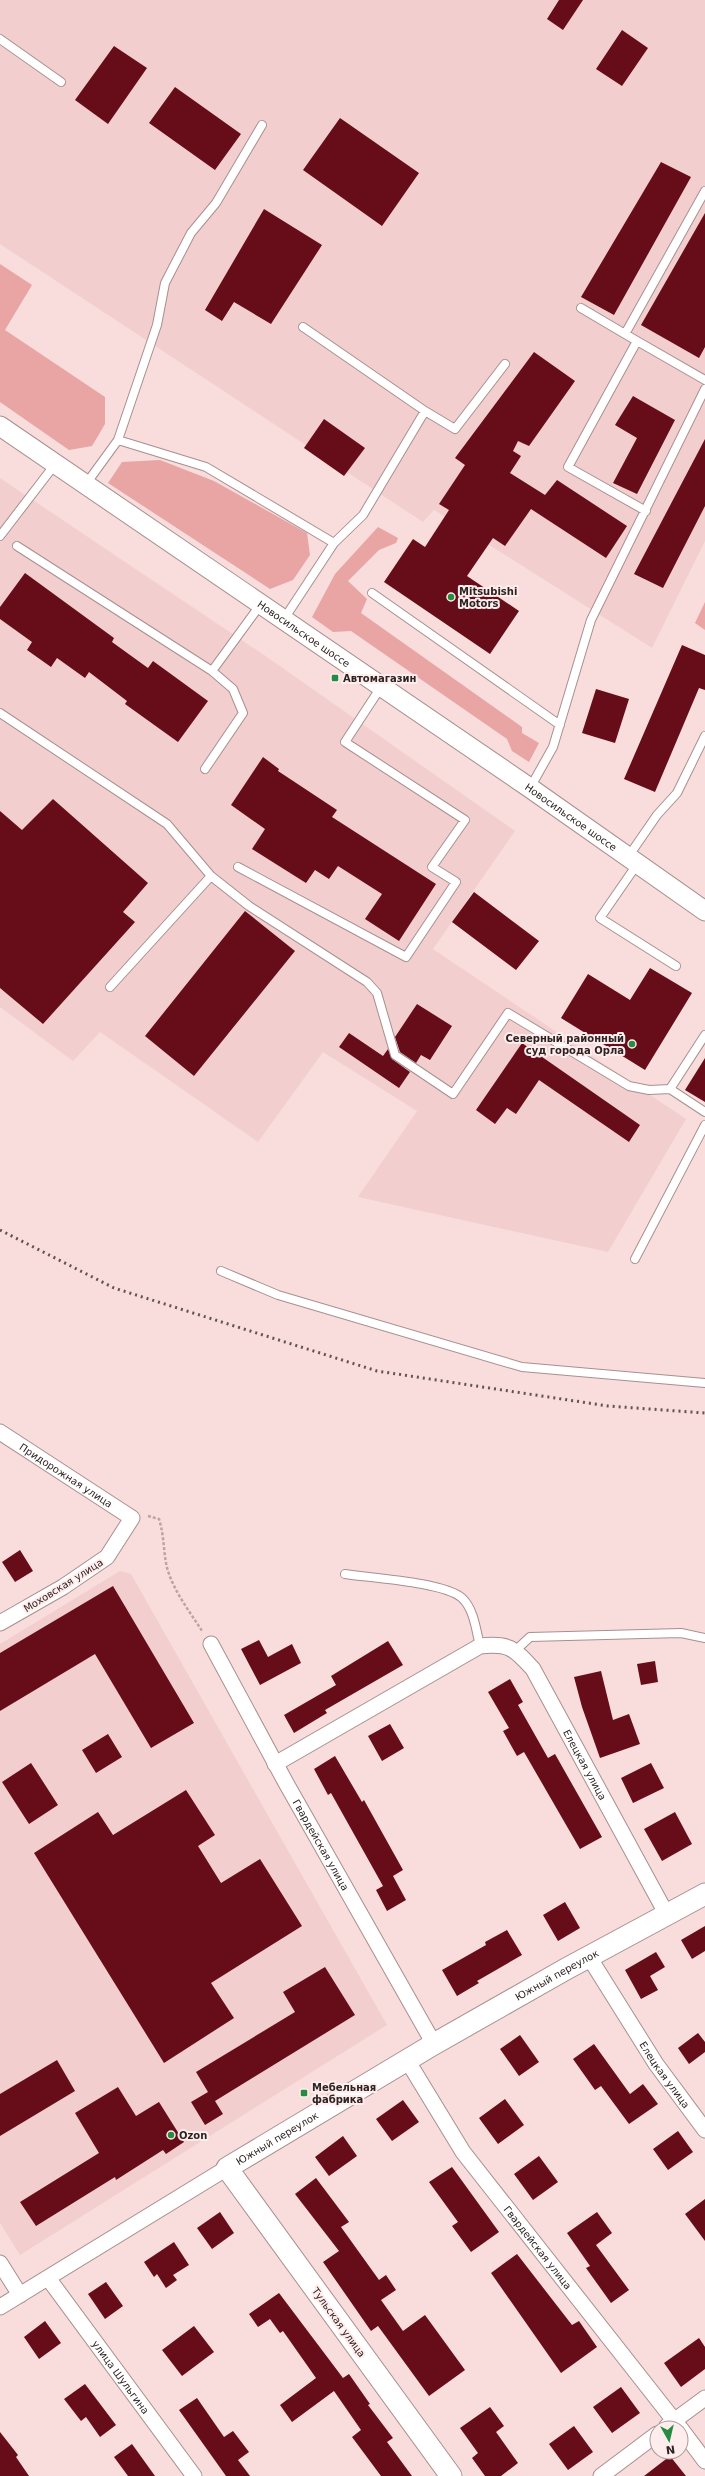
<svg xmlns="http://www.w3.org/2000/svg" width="705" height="2476" font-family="'DejaVu Sans',sans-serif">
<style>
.built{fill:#f2cfce}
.green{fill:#e8a5a3}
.building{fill:#670c19}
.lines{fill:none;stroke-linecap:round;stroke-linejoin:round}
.service-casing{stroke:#a88f8e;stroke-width:10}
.minor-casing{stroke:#a88f8e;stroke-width:17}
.tertiary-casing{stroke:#a88f8e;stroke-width:21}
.secondary-casing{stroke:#a88f8e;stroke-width:23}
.path{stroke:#bba5a4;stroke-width:2.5;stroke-dasharray:3 2;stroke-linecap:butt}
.service{stroke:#fff;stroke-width:8}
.minor{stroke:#fff;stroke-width:15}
.tertiary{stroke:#fff;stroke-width:19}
.secondary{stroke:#fff;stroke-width:21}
.rail{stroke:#625453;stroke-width:3;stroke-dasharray:2 4;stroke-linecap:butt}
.poi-dot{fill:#258c41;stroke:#feedec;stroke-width:1.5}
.labels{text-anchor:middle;stroke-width:4;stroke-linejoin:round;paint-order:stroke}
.poi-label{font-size:10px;font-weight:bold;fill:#2d2322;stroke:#feedec;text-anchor:start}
.street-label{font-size:10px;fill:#2d2322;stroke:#feedec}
</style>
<rect width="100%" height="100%" fill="#f8dddc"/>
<path class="built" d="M 0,0 L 705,0 L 705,541 L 652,648 L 434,510 L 423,522 L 0,244 Z
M 0,478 L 267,657 L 515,831 L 433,949 L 686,1119 L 608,1252 L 358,1197 L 417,1111 L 323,1052 L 258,1142 L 100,1032 L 73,1061 L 0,1007 Z
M 120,1571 L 131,1574 L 387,2025 L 20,2255 L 0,2223 L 0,1644 Z"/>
<path class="green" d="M 0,264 L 32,285 L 5,330 L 105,397 L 105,424 L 92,446 L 69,450 L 0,402 Z
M 160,460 L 214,481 L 307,533 L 310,555 L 293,580 L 270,589 L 108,483 L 122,462 Z
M 378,527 L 398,538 L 396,543 L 379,550 L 348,581 L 367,599 L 361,613 L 522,727 L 522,733 L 539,743 L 529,762 L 512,751 L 507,739 L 351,631 L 333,632 L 312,617 L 335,574 Z
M 705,602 L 705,630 L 695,623 Z"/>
<path class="building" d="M 559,0 L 583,0 L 563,30 L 547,19 Z
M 622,30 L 648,48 L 622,86 L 596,69 Z
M 114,46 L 147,68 L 108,124 L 75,100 Z
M 175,87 L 241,134 L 215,170 L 149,123 Z
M 340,118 L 419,173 L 382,226 L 303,170 Z
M 661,162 L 691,177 L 614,315 L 581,297 Z
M 264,209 L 322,245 L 271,324 L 234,302 L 222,321 L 205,310 Z
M 705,213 L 705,347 L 699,358 L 641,325 Z
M 534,352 L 575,381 L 529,446 L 518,441 L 513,451 L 521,456 L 510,473 L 545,495 L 557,480 L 627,526 L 606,558 L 531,509 L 505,546 L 493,538 L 467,576 L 519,611 L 490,654 L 384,582 L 413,539 L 425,547 L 449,510 L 439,504 L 465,465 L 455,458 Z
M 633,396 L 675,420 L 637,494 L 613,483 L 637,438 L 615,425 Z
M 324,419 L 365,448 L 344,476 L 304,448 Z
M 705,439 L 705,506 L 663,588 L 634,574 Z
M 25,573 L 114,638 L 112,642 L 148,668 L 153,661 L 208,701 L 178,742 L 125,704 L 127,701 L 89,672 L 85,678 L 57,658 L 51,667 L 27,650 L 32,642 L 0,619 L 0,607 Z
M 682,645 L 705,655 L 705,690 L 699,688 L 655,792 L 624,779 Z
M 596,689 L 629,699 L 615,743 L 582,733 Z
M 263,757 L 279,769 L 278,771 L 337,810 L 332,817 L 436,884 L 399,941 L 365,919 L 382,894 L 338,866 L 329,879 L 315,870 L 306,883 L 252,849 L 265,829 L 231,805 Z
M 53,799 L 148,883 L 123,912 L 135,922 L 43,1024 L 0,988 L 0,811 L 22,830 Z
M 474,892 L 539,941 L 516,970 L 452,922 Z
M 245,911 L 295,951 L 194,1076 L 145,1036 Z
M 650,968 L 692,993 L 645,1070 L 561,1018 L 588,974 L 630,1000 Z
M 417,1004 L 452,1026 L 430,1060 L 421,1055 L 416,1063 L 400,1052 L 395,1037 Z
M 349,1033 L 383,1056 L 388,1049 L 392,1059 L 410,1072 L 399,1088 L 339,1047 Z
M 522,1043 L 640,1125 L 629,1142 L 539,1080 L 516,1114 L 507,1108 L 495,1124 L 476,1110 Z
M 705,1058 L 705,1102 L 685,1090 Z
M 20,1550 L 33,1571 L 15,1582 L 2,1562 Z
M 113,1586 L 194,1723 L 151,1748 L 95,1654 L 0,1711 L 0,1653 Z
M 259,1640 L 268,1657 L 292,1644 L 301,1663 L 260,1685 L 241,1649 Z
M 388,1641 L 403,1665 L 325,1710 L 327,1713 L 294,1733 L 284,1715 L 336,1685 L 331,1676 Z
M 655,1661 L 658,1682 L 641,1685 L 637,1664 Z
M 601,1671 L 613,1720 L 629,1714 L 640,1744 L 600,1758 L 582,1707 L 574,1677 Z
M 510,1679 L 523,1702 L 518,1705 L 548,1758 L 555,1754 L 602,1837 L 580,1849 L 524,1752 L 517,1756 L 503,1731 L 509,1728 L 488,1692 Z
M 390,1724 L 404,1748 L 382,1761 L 368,1736 Z
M 108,1734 L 122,1757 L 96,1773 L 82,1750 Z
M 335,1756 L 362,1802 L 364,1800 L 403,1870 L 393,1876 L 406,1900 L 387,1911 L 376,1890 L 383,1886 L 331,1793 L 328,1795 L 314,1769 Z
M 31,1763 L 58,1805 L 29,1824 L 2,1782 Z
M 651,1763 L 664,1788 L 633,1803 L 621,1778 Z
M 186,1790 L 215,1835 L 198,1846 L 221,1883 L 260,1859 L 302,1926 L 211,1983 L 234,2018 L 164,2063 L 34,1853 L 98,1812 L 113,1835 Z
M 675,1812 L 692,1844 L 662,1861 L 644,1829 Z
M 565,1902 L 580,1928 L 558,1941 L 543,1915 Z
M 705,1926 L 705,1951 L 692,1959 L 681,1940 Z
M 507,1930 L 522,1955 L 477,1981 L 479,1983 L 457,1996 L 442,1970 L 486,1945 L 485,1942 Z
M 656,1952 L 665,1967 L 650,1976 L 658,1990 L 641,1999 L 625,1970 Z
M 325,1967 L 355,2015 L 215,2101 L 223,2114 L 205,2125 L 191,2102 L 208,2092 L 196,2072 L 295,2012 L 283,1992 Z
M 698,2033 L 705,2042 L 705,2052 L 689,2064 L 678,2048 Z
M 520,2035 L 539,2062 L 519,2076 L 500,2049 Z
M 594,2044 L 630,2094 L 643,2084 L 658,2104 L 629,2124 L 601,2086 L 595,2090 L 573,2059 Z
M 57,2060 L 75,2091 L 0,2136 L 0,2094 Z
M 118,2087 L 136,2116 L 159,2102 L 184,2142 L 166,2154 L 163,2150 L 116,2180 L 115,2177 L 36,2226 L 20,2202 L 99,2153 L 75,2113 Z
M 505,2099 L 524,2125 L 498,2144 L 479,2118 Z
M 403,2100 L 419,2122 L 392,2141 L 376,2119 Z
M 678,2131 L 693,2152 L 668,2170 L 653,2149 Z
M 343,2136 L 357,2156 L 329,2176 L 315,2157 Z
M 539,2156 L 558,2182 L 533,2200 L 514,2174 Z
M 452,2167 L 499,2232 L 471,2252 L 452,2226 L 458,2222 L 429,2182 Z
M 316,2178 L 349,2222 L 341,2227 L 379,2280 L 386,2275 L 396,2290 L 381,2300 L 403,2331 L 425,2315 L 465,2370 L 429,2396 L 378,2326 L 371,2331 L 323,2262 L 339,2251 L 295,2194 Z
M 705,2199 L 705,2241 L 685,2214 Z
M 220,2212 L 234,2233 L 212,2249 L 197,2228 Z
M 597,2212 L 612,2233 L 596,2245 L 629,2290 L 611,2303 L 586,2268 L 590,2266 L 567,2233 Z
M 174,2242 L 189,2265 L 173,2275 L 177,2280 L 166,2288 L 157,2274 L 154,2277 L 144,2262 Z
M 517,2254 L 572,2325 L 579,2321 L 597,2347 L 561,2373 L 491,2273 Z
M 106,2282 L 123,2306 L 105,2319 L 88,2294 Z
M 279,2293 L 343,2378 L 349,2374 L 370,2404 L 368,2405 L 393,2438 L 387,2442 L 412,2476 L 381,2476 L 352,2437 L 361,2430 L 334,2391 L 292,2422 L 280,2405 L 316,2378 L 283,2331 L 280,2333 L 270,2319 L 258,2327 L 249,2314 Z
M 45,2321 L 61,2343 L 39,2359 L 24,2337 Z
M 194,2326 L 214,2352 L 182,2376 L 162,2350 Z
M 699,2338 L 705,2347 L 705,2369 L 681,2387 L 664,2363 Z
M 85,2384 L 116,2425 L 100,2437 L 86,2417 L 81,2421 L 64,2399 Z
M 621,2387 L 640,2413 L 612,2433 L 593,2407 Z
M 197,2398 L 224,2437 L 233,2431 L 249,2452 L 238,2460 L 250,2476 L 226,2476 L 179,2410 Z
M 490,2407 L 504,2426 L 496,2432 L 518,2463 L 501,2476 L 485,2476 L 472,2458 L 478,2453 L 460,2428 Z
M 574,2426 L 593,2452 L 568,2470 L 549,2444 Z
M 0,2432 L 18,2455 L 16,2457 L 29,2476 L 0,2476 Z
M 132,2444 L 155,2476 L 128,2476 L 114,2457 Z
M 670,2456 L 686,2476 L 644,2476 Z"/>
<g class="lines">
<defs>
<path id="service" d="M 0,39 L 61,82
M 581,308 L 625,334
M 303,327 L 425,411 L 363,515 L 334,543
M 637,341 L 705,380
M 425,411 L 455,429 L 505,364
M 118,440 L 157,325 L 165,283 L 191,233 L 216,203 L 262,125
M 86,484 L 118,440 L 206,467 L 334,543 L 284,619
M 646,511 L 568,467 L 637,341 L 625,334 L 705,191
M 0,536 L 56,463
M 17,546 L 212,671
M 372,593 L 560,725
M 0,713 L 167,824 L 211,876 L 110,987
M 205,769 L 243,713 L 233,689 L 212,671 L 261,604
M 530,788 L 553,747 L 591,620 L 705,389
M 628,857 L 657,815 L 677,793 L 705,736
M 638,863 L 600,918 L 676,966
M 238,867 L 406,957 L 456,882 L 432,867 L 465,820 L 345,742 L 381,687
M 211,876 L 249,906 L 367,982 L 377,993 L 395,1055 L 453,1094 L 508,1013 L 629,1086 L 649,1090 L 670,1089
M 705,1035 L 670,1089 L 705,1112
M 635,1259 L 705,1125
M 221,1271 L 278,1295 L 522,1367 L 705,1383
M 345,1574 C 370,1578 444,1582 462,1598 C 474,1609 476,1630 480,1646
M 516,1650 L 530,1637 L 681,1633 L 705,1638"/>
<g id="minor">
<path id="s1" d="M 0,1432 L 132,1518 L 107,1557 L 63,1587 L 0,1623"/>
<path id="s2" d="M 211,1644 L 286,1783 L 434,2044"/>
<path id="s3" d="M 275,1764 L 480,1646 C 509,1643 514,1648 533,1669 L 667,1915"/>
<path id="s4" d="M 589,1957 L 656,2064 L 705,2130"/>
<path id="s5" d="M 407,2060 L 463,2152 L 680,2428"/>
<path d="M 0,2263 L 20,2295"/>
<path id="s6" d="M 48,2278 L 194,2476"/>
<path d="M 0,2307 L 227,2168"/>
<path d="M 667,2426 L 705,2398"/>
<path d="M 681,2429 L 705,2461"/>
<path d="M 601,2476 L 657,2434"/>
</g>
<g id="tertiary">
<path id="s7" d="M 0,426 L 530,788 L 705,911"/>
</g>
<g id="secondary">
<path id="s8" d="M 451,2476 L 227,2168 L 434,2044 L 566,1969 L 705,1894"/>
</g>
</defs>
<use href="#service" class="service-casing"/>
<use href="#minor" class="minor-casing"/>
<use href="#tertiary" class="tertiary-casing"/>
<use href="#secondary" class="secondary-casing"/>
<path class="path" d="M 148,1516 L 159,1519 C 165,1538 163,1555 168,1571 C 175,1593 190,1612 202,1631"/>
<use href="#service" class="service"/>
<use href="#minor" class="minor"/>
<use href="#tertiary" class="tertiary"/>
<use href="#secondary" class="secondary"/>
<path class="rail" d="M 0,1230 L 114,1288 L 377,1371 L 608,1406 L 705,1413"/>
</g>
<g class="poi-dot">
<circle cx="451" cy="597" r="4"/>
<rect x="331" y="674" width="8" height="8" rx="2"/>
<circle cx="632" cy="1044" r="4"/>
<rect x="300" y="2089" width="8" height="8" rx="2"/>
<circle cx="171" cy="2135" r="4"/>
</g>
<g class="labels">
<g class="poi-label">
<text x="459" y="595">Mitsubishi<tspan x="459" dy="12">Motors</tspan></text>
<text x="343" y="682">Автомагазин</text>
<text x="624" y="1042" text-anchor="end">Северный районный<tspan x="624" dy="12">суд города Орла</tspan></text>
<text x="312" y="2091">Мебельная<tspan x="312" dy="12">фабрика</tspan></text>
<text x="179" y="2139">Ozon</text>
</g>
<g class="street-label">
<text dy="4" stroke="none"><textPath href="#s7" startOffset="368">Новосильское шоссе</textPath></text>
<text dy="4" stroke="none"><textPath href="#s7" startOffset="692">Новосильское шоссе</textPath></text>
<text dy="4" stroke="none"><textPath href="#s1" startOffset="79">Придорожная улица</textPath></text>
<text transform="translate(63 1585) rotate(-32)" y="4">Моховская улица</text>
<text dy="4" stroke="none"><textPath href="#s3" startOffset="407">Елецкая улица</textPath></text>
<text dy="4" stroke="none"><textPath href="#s2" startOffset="229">Гвардейская улица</textPath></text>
<text dy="4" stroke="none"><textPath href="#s8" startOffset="763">Южный переулок</textPath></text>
<text dy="4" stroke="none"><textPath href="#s4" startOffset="140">Елецкая улица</textPath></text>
<text dy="4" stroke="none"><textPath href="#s8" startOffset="439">Южный переулок</textPath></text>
<text dy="4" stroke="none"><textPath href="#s5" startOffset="229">Гвардейская улица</textPath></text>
<text transform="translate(339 2322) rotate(54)" y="4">Тульская улица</text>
<text dy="4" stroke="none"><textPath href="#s6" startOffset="123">улица Шульгина</textPath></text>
</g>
</g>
<g transform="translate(669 2440) rotate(172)"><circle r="19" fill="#feedec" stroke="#aa9c9b"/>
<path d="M0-3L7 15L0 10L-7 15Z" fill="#258c41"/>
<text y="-6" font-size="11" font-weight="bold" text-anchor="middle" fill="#2d2322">N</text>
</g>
</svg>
